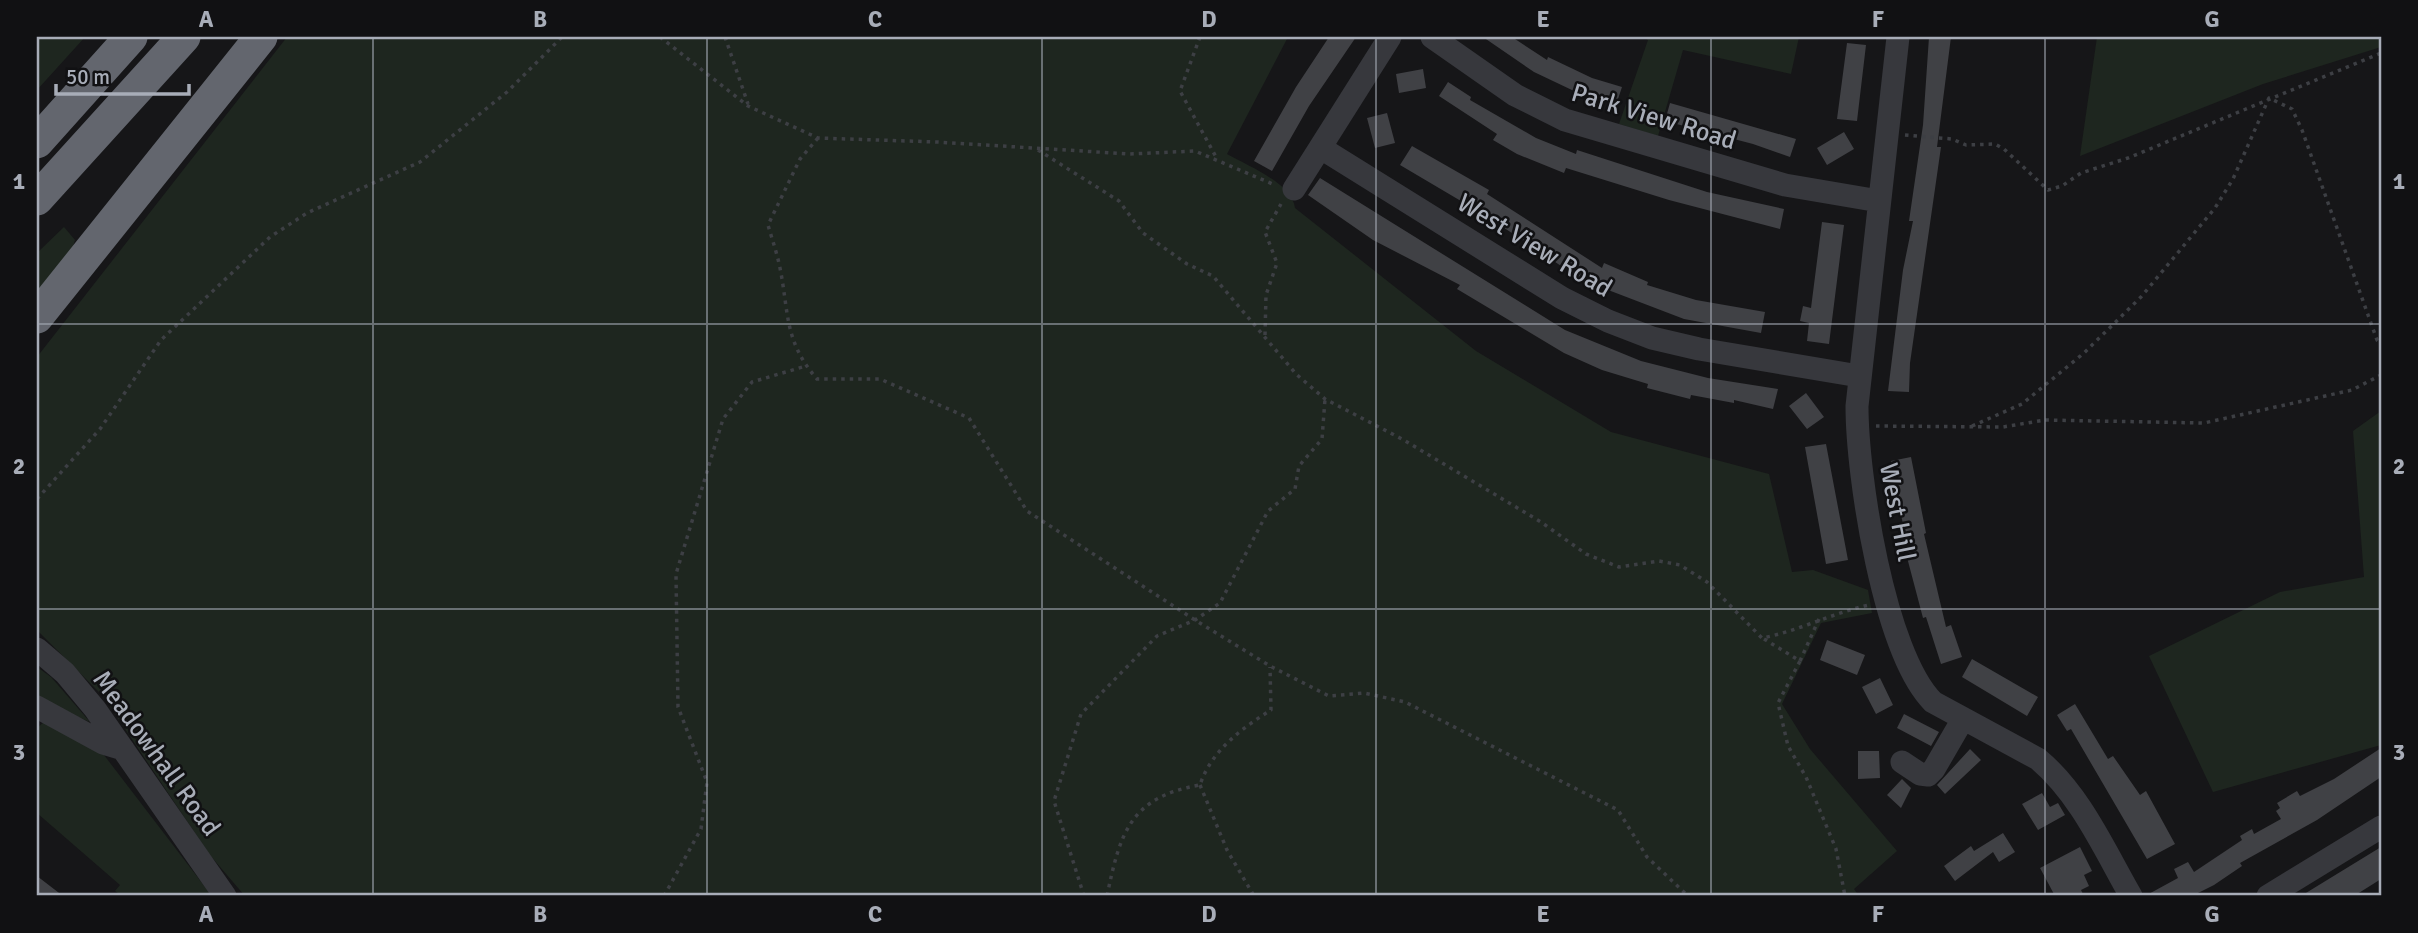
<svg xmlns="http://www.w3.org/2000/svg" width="2418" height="933" font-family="Signika,sans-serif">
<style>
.green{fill:#1e261f}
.building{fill:#404145}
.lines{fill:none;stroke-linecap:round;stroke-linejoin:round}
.path{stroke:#3d3f44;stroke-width:3.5;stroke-dasharray:3.5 5;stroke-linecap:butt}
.minor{stroke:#37383d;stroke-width:23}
.highway{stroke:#63666e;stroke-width:33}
.grid{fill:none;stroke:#a8adb8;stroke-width:2;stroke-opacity:0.55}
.labels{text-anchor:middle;stroke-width:5;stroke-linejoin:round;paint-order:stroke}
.street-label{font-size:26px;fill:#a8adb8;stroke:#111113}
.neatline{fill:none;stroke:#a8adb8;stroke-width:2.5}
.grid-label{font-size:23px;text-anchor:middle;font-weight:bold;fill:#a8adb8}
</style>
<rect width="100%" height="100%" fill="#161618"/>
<path class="green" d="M 37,37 L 85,37 L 37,90 Z
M 287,37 L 1288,37 L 1227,154 C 1248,166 1292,183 1295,208 L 1476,351 L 1611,432 L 1769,474 L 1792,572 L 1813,570 L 1868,590 L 1872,613 L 1821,623 L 1782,704 L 1810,749 L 1897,851 L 1854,889 L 1859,896 L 245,896 L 209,854 L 103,696 L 37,630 L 37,357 Z
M 1643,37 L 1799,37 L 1791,74 L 1683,50 L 1658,136 L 1619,124 L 1648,40 Z
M 2097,37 L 2381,37 L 2381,47 L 2263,84 L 2080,156 Z
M 64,227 L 75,240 L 72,250 L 37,295 L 37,253 Z
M 2381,411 L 2381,745 L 2213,792 L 2149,656 L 2280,592 L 2364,577 L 2353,431 Z
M 37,667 L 51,677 L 90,722 L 37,700 Z
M 44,722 L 104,755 L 212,896 L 122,896 L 115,891 L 120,885 L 37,813 L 37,728 Z"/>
<path class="building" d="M 1329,37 L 1356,37 L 1309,106 L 1272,171 L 1254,161 L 1296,87 Z
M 1483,37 L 1512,37 L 1547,60 L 1548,57 L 1592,78 L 1622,87 L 1616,105 L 1574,91 L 1534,72 Z
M 1929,37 L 1951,37 L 1937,147 L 1941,147 L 1910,363 L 1909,392 L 1888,391 L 1903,270 L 1913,221 L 1909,221 L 1923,125 Z
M 1847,43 L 1866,45 L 1857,121 L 1837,119 Z
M 1423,69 L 1426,88 L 1399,93 L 1396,74 Z
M 1448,82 L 1471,97 L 1470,100 L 1536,138 L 1576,154 L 1577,150 L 1707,192 L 1784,209 L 1780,229 L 1669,200 L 1566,168 L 1564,173 L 1517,154 L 1493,140 L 1497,134 L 1439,96 Z
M 1670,103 L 1796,139 L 1790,157 L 1753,144 L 1665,121 Z
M 1387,113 L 1395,143 L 1375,148 L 1367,118 Z
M 1844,132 L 1854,149 L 1827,165 L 1817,148 Z
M 1412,146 L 1489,190 L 1487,194 L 1602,268 L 1604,263 L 1648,282 L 1647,285 L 1696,300 L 1765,312 L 1761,333 L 1684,319 L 1582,280 L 1488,217 L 1400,165 Z
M 1320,178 L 1565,330 L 1641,361 L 1708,378 L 1778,389 L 1773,409 L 1734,400 L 1734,403 L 1691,395 L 1690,399 L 1647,388 L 1648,384 L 1602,370 L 1564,353 L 1457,289 L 1460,285 L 1373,240 L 1308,195 Z
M 1822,222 L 1844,225 L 1829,344 L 1807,341 L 1809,323 L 1800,321 L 1803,306 L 1811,308 Z
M 1806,393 L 1824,417 L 1807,429 L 1789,406 Z
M 1826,444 L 1848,560 L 1826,564 L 1805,447 Z
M 1911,457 L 1926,533 L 1924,534 L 1946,627 L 1951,625 L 1962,657 L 1941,664 L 1926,617 L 1923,618 L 1904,546 L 1907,546 L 1891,461 Z
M 1827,640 L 1865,655 L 1857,675 L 1820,660 Z
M 1972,659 L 2038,697 L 2027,716 L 1962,677 Z
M 1880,678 L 1893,705 L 1876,714 L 1862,687 Z
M 2075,704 L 2108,759 L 2113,756 L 2140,795 L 2146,791 L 2175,844 L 2147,859 L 2071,729 L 2067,731 L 2057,715 Z
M 1904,714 L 1939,732 L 1931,746 L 1897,728 Z
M 2381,748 L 2381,777 L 2317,820 L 2240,863 L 2242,866 L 2214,885 L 2192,896 L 2145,896 L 2178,878 L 2174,869 L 2188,862 L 2194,872 L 2242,840 L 2240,836 L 2252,829 L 2254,834 L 2281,819 L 2276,811 L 2280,808 L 2277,803 L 2297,791 L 2300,796 L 2334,779 Z
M 1970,749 L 1981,760 L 1945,794 L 1937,785 Z
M 1858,751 L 1879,751 L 1880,778 L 1858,779 Z
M 1902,779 L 1911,788 L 1901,808 L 1887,795 Z
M 2042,793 L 2050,807 L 2058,803 L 2065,815 L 2038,830 L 2022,804 Z
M 2003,833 L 2015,852 L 1999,862 L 1993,852 L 1955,881 L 1944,866 L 1971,846 L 1974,851 Z
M 2080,847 L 2092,871 L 2084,875 L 2089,886 L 2081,890 L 2084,896 L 2055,896 L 2040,868 Z
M 2381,847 L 2381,879 L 2354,896 L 2301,896 Z
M 37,876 L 63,896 L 37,896 Z"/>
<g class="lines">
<path class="path" d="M 660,37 L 748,106 L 818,138 L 937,142 L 1130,154 L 1195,151 L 1275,185
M 725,37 L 748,104
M 1200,37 L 1180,91 L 1216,157
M 1905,135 L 1952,139 L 1966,145 L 1995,144 L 2004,149 L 2048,190 L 2062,186 L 2081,173 L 2128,158 L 2381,53
M 818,138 L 800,159 L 768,225 C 772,239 777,253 780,268 C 789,313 784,341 817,379 L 880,379 L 969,418 L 1027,511 L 1195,620 L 1270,666 L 1329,696 L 1364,693 L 1405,702 L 1618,810 L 1647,857 L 1688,896
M 1038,150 L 1119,201 L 1143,233 L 1187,264 L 1213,276 L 1296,374 L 1325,399 L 1402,439 L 1541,522 L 1586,554 L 1619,567 L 1659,561 L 1680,565 L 1707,582 L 1762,638 C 1799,631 1832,613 1869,605
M 1265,335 L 1266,295 L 1277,263 L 1265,232 L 1281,204
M 1876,426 L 2003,427 L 2045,420 L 2204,423 L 2352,390 L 2381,375
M 1972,426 L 2022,404 L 2084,353 L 2141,297 L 2215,208 L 2233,179 L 2269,98 L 2292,109 L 2302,130 L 2377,340 L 2381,343
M 37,499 L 100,429 L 161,340 L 270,237 L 307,213 L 420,162 L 507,92 L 562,37
M 1764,639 L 1800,661 L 1778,703 L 1788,746 L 1806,777 L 1836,849 L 1845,896
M 1800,661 L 1819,619
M 1200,785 L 1227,850 L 1254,896
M 664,896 L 701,829 L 707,782 L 678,707 L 676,574 L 723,419 L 752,382 L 806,366
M 1084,896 L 1054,801 L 1081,714 L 1157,636 L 1195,620 L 1220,603 L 1268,511 L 1295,489 L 1299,466 L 1322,439 L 1325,399
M 1107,896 C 1120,833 1130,797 1200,785 C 1211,751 1242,728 1271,710 L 1270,667"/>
<path class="minor" d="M 1432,37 L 1515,95 L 1565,120 L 1785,185 L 1879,201
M 1898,37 L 1857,406 C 1857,476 1884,653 1933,702 L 2038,759 C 2080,794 2104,849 2131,896
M 1321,148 L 1562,298 L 1608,321 L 1652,338 L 1699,349 L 1859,376
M 1294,189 L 1390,37
M 37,649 L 65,673 L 95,709 L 225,896
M 37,707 L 103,743 L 123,749
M 1902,762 L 1920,774 L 1928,775 L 1934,769 L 1963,719
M 2268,896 L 2381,827"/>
<path class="highway" d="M 37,142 L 131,37
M 37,199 L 184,37
M 37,317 L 261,37"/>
</g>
<path class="grid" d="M 373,37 L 373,896M 707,37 L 707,896M 1042,37 L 1042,896M 1376,37 L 1376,896M 1711,37 L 1711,896M 2045,37 L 2045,896M 37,324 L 2381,324M 37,609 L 2381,609"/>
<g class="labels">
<g class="street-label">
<text transform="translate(1654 116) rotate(17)" y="9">Park View Road</text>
<text transform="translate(1535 245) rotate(31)" y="9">West View Road</text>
<text transform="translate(1898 512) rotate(79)" y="9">West Hill</text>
<text transform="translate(157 753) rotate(54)" y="9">Meadowhall Road</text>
</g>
</g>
<rect width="2418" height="933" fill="none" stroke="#111113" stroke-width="77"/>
<path d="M56 84v10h133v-10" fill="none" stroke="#a8adb8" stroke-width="3.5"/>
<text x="66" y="84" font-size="21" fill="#a8adb8" stroke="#111113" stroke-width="5" paint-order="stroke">50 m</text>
<rect x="38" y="38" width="2342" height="856" class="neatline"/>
<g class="grid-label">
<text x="206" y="27">A</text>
<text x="540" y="27">B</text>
<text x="875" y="27">C</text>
<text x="1209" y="27">D</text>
<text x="1543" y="27">E</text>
<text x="1878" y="27">F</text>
<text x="2212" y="27">G</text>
<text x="19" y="189">1</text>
<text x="2399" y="189">1</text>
<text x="19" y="474">2</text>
<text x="2399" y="474">2</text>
<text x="19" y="760">3</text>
<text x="2399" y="760">3</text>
<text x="206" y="922">A</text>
<text x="540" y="922">B</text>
<text x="875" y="922">C</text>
<text x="1209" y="922">D</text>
<text x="1543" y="922">E</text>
<text x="1878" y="922">F</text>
<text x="2212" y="922">G</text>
</g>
</svg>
